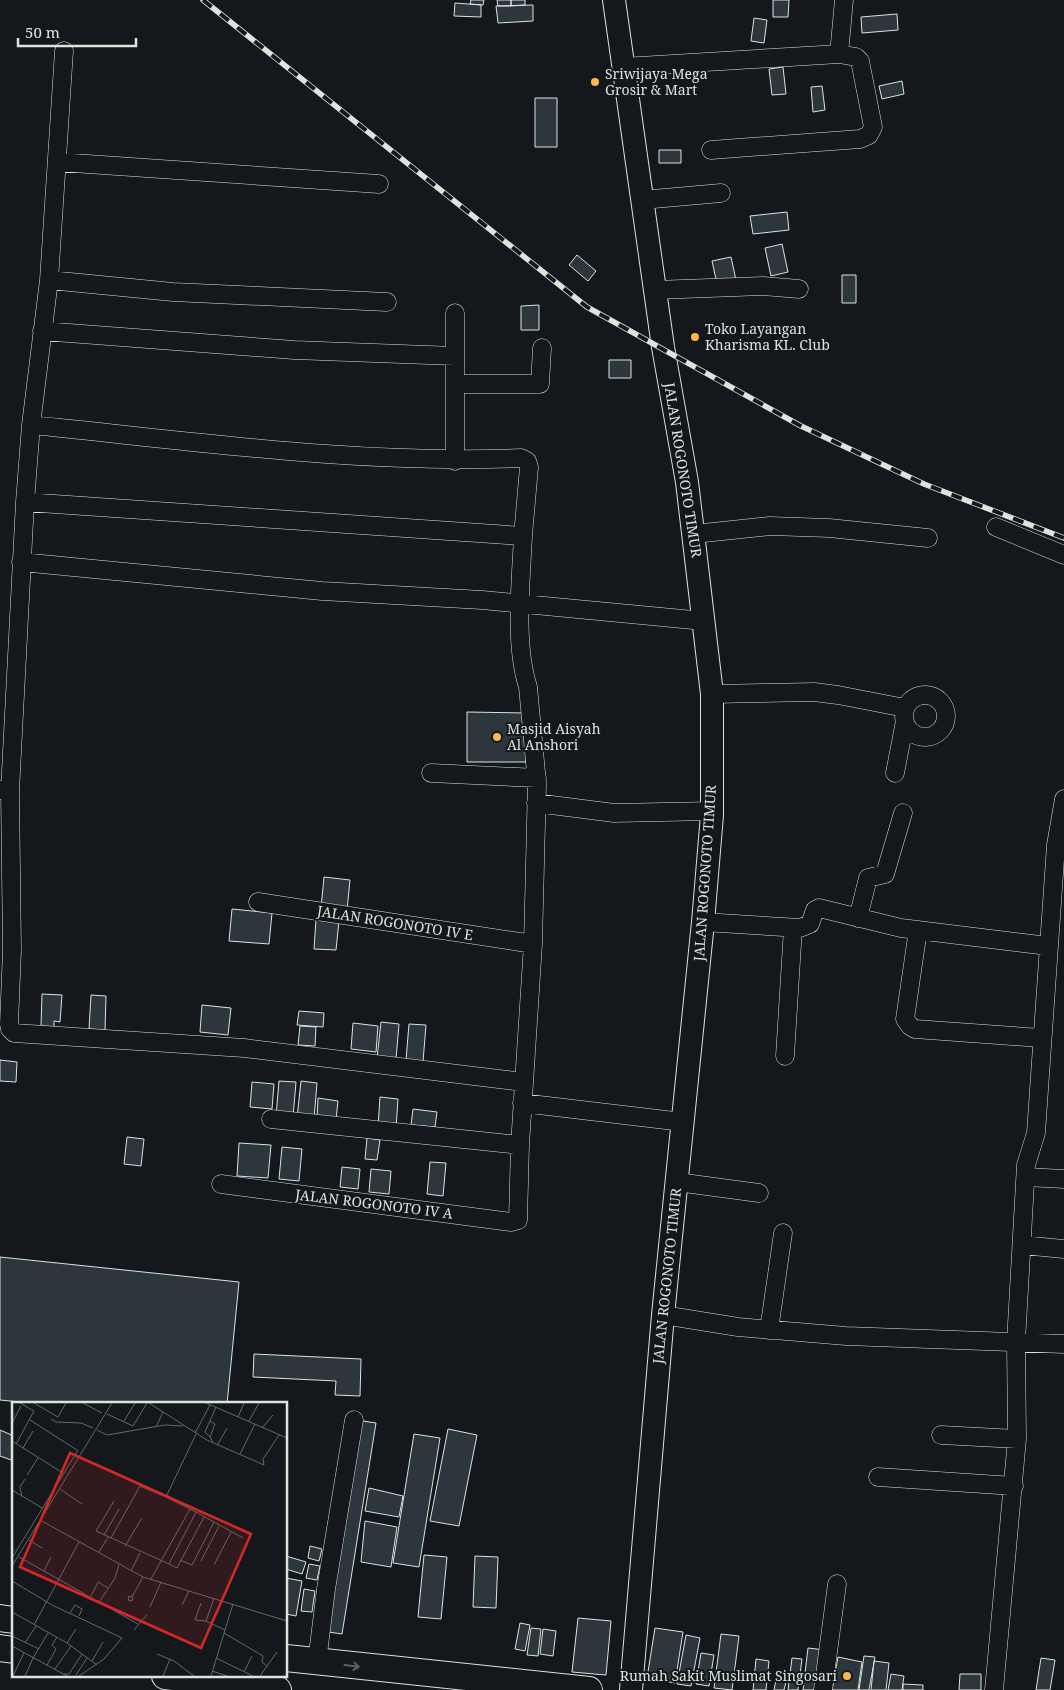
<svg xmlns="http://www.w3.org/2000/svg" width="1064" height="1690" font-family="'Noto Serif',serif">
<style>
.building{fill:#2c363c;stroke:#d8e6dc}
.lines{fill:none;stroke-linecap:round;stroke-linejoin:round}
.minor-casing{stroke:#d8e6dc;stroke-width:19}
.major-casing{stroke:#d8e6dc;stroke-width:24}
.highway-casing{stroke:#d8e6dc;stroke-width:28}
.minor{stroke:#14181c;stroke-width:18}
.major{stroke:#14181c;stroke-width:22}
.highway{stroke:#14181c;stroke-width:26}
.rail-casing{stroke:#d8e6dc;stroke-width:5.5}
.rail{stroke:#14181c;stroke-width:4;stroke-dasharray:11;stroke-linecap:butt}
.oneway{stroke:#59605f}
.poi-dot{fill:#ffb74d;stroke:#14181c;stroke-width:2}
.labels{text-anchor:middle;stroke-width:4;stroke-linejoin:round;paint-order:stroke}
.poi-label{font-size:14px;fill:#d8e6dc;stroke:#14181c;text-anchor:start}
.street-label{font-size:14px;fill:#d8e6dc;stroke:#14181c}
.inset-road{fill:none;stroke:#626a69;stroke-width:1}
.view{fill:#d62828;fill-opacity:0.15;stroke:#d62828;stroke-width:2.5}
.inset-edge{fill:none;stroke:#d8e6dc;stroke-width:2.5}
</style>
<rect width="100%" height="100%" fill="#14181c"/>
<path class="building" d="M 471,0 L 484,0 L 483,5 L 470,4 Z
M 497,0 L 511,0 L 511,6 L 498,6 Z
M 511,0 L 525,0 L 525,5 L 511,6 Z
M 773,0 L 789,0 L 788,17 L 773,17 Z
M 455,3 L 481,5 L 481,17 L 454,16 Z
M 533,5 L 533,21 L 498,23 L 496,6 Z
M 897,14 L 898,30 L 862,33 L 861,17 Z
M 754,18 L 767,20 L 764,43 L 751,41 Z
M 783,67 L 786,94 L 772,95 L 769,69 Z
M 902,81 L 904,94 L 882,99 L 879,86 Z
M 822,86 L 825,110 L 813,112 L 811,87 Z
M 535,98 L 557,98 L 557,147 L 535,147 Z
M 659,150 L 681,150 L 681,163 L 659,163 Z
M 787,212 L 789,230 L 753,234 L 750,216 Z
M 782,244 L 788,272 L 771,276 L 765,248 Z
M 577,255 L 596,271 L 588,281 L 569,265 Z
M 731,257 L 736,280 L 717,284 L 712,261 Z
M 842,275 L 856,275 L 856,303 L 842,303 Z
M 539,305 L 539,330 L 521,330 L 521,306 Z
M 609,360 L 631,360 L 631,378 L 609,378 Z
M 467,712 L 526,713 L 526,762 L 467,762 Z
M 324,877 L 350,880 L 347,910 L 321,908 Z
M 232,909 L 272,913 L 269,944 L 229,941 Z
M 316,919 L 339,921 L 336,950 L 314,949 Z
M 42,994 L 62,995 L 60,1022 L 54,1021 L 54,1027 L 41,1026 Z
M 91,995 L 106,996 L 105,1030 L 89,1029 Z
M 202,1005 L 231,1008 L 228,1035 L 200,1032 Z
M 299,1011 L 324,1013 L 323,1027 L 297,1025 Z
M 381,1022 L 399,1024 L 396,1059 L 377,1058 Z
M 353,1023 L 378,1026 L 376,1052 L 351,1049 Z
M 409,1024 L 426,1025 L 423,1062 L 406,1060 Z
M 300,1026 L 316,1027 L 315,1046 L 298,1045 Z
M 0,1060 L 17,1062 L 16,1082 L 0,1081 Z
M 279,1081 L 296,1082 L 293,1117 L 276,1116 Z
M 301,1081 L 317,1083 L 314,1119 L 297,1118 Z
M 252,1082 L 274,1084 L 272,1109 L 250,1107 Z
M 380,1097 L 398,1099 L 396,1129 L 378,1127 Z
M 318,1098 L 338,1101 L 336,1120 L 317,1118 Z
M 413,1109 L 437,1112 L 435,1127 L 411,1125 Z
M 127,1137 L 144,1139 L 141,1166 L 124,1164 Z
M 367,1138 L 380,1140 L 377,1160 L 365,1159 Z
M 239,1143 L 271,1145 L 268,1178 L 237,1176 Z
M 282,1147 L 302,1149 L 299,1181 L 279,1179 Z
M 430,1162 L 446,1163 L 443,1196 L 427,1194 Z
M 342,1167 L 360,1169 L 358,1189 L 340,1187 Z
M 371,1169 L 391,1171 L 389,1194 L 369,1192 Z
M 0,1257 L 239,1282 L 227,1404 L 40,1404 L 0,1400 Z
M 254,1354 L 361,1359 L 360,1396 L 335,1395 L 336,1381 L 253,1377 Z
M 357,1420 L 376,1423 L 342,1634 L 322,1631 Z
M 448,1429 L 477,1435 L 459,1526 L 430,1521 Z
M 0,1430 L 14,1436 L 14,1461 L 0,1456 Z
M 414,1434 L 440,1438 L 419,1567 L 393,1563 Z
M 369,1488 L 403,1496 L 399,1517 L 365,1511 Z
M 365,1521 L 397,1527 L 391,1567 L 361,1562 Z
M 310,1546 L 322,1549 L 319,1561 L 308,1558 Z
M 424,1555 L 447,1557 L 441,1619 L 418,1617 Z
M 286,1556 L 306,1562 L 302,1574 L 286,1569 Z
M 475,1556 L 498,1557 L 496,1608 L 473,1607 Z
M 309,1564 L 320,1566 L 317,1580 L 306,1578 Z
M 286,1578 L 302,1581 L 296,1616 L 286,1614 Z
M 304,1589 L 315,1591 L 312,1612 L 301,1611 Z
M 578,1618 L 611,1621 L 606,1675 L 572,1672 Z
M 520,1623 L 530,1625 L 525,1651 L 515,1649 Z
M 531,1628 L 541,1629 L 538,1656 L 527,1655 Z
M 655,1628 L 683,1632 L 675,1683 L 647,1678 Z
M 543,1629 L 556,1631 L 553,1656 L 540,1654 Z
M 721,1634 L 739,1636 L 732,1690 L 714,1688 Z
M 686,1635 L 700,1638 L 691,1686 L 677,1684 Z
M 808,1648 L 825,1650 L 820,1690 L 803,1690 Z
M 701,1653 L 714,1655 L 709,1686 L 696,1684 Z
M 864,1656 L 875,1657 L 869,1690 L 859,1690 Z
M 838,1657 L 862,1662 L 858,1690 L 832,1690 Z
M 792,1658 L 802,1659 L 798,1690 L 788,1690 Z
M 1041,1658 L 1055,1660 L 1050,1690 L 1036,1690 Z
M 756,1659 L 769,1661 L 766,1690 L 753,1690 Z
M 874,1661 L 889,1663 L 886,1690 L 871,1690 Z
M 891,1674 L 904,1676 L 902,1690 L 888,1690 Z
M 960,1674 L 981,1674 L 981,1690 L 959,1690 Z
M 776,1680 L 786,1682 L 784,1690 L 774,1690 Z
M 903,1684 L 923,1685 L 923,1690 L 903,1690 Z"/>
<g class="lines">
<defs>
<path id="minor" d="M 623,67 L 839,54 L 844,0
M 711,150 L 860,139 L 869,135 L 873,127 L 860,61 L 856,57 L 839,54
M 58,162 L 379,184
M 642,200 L 721,193
M 49,280 L 173,292 L 387,302
M 655,290 L 763,286 L 799,289
M 42,331 L 294,350 L 455,356 L 455,461
M 455,356 L 455,313
M 456,384 L 540,384 L 542,348
M 31,425 C 194,441 358,465 521,458 L 527,461 L 529,467 L 523,536
M 25,502 L 31,425 L 49,280 L 64,51
M 996,527 L 1064,555
M 694,534 L 770,526 L 829,528 L 928,538
M 21,562 L 322,591 L 482,600 L 704,621
M 712,694 L 814,692 L 838,695 L 905,708
M904 716a21 21 0 1 1 42 0a21 21 0 1 1-42 0Z
M 431,773 L 537,778
M 895,773 L 905,721
M 0,790 L 10,791 L 25,502 L 523,536 C 521,581 514,644 528,687 L 537,783 L 533,944 L 520,1145 L 518,1220 L 511,1222 L 221,1184
M 10,791 L 12,950 L 9,1024 L 10,1029 L 14,1033 L 244,1048 L 523,1082
M 536,803 L 614,813 L 712,811
M 258,902 L 533,944
M 858,918 L 868,878 L 885,874 L 903,813
M 703,922 L 800,928 L 810,924 L 815,910 L 819,908 L 901,928 L 1048,946
M 918,930 L 905,1019 L 910,1026 L 915,1029 L 1041,1038
M 785,1056 L 793,928
M 522,1103 L 683,1122
M 271,1119 L 520,1145
M 1026,1177 L 1064,1179
M 677,1182 L 759,1193
M 1022,1245 L 1064,1249
M 663,1315 L 738,1327 L 846,1336 L 1064,1344
M 769,1330 L 783,1233
M 941,1435 L 1017,1439
M 878,1477 L 1014,1486
M 317,1662 L 326,1589 L 354,1420
M 823,1690 L 837,1584
M 994,1690 L 1017,1439 L 1016,1342 L 1026,1165 L 1036,1133 L 1056,845 L 1064,799"/>
<path id="major" d="M 614,0 L 663,347 L 687,482 L 712,694 L 712,815 L 703,922 L 663,1315 L 631,1690"/>
<path id="highway" d="M 0,1618 L 14,1620
M 0,1648 L 14,1650
M 286,1658 L 589,1690
M 165,1676 L 278,1690"/>
</defs>
<use href="#minor" class="minor-casing"/>
<use href="#major" class="major-casing"/>
<use href="#highway" class="highway-casing"/>
<use href="#minor" class="minor"/>
<use href="#major" class="major"/>
<use href="#highway" class="highway"/>
<defs>
<path id="rail" d="M 203,0 L 587,307 L 801,426 L 924,484 L 1064,538"/>
</defs>
<use href="#rail" class="rail-casing"/>
<use href="#rail" class="rail"/>
</g>
<defs><path id="oneway-shaft" d="M-6 0H5M1.5-3L5.5 0L1.5 3" fill="none" stroke-width="1.6" stroke-linecap="round" stroke-linejoin="round" transform="scale(1.25)"/></defs>
<use class="oneway" href="#oneway-shaft" transform="translate(352 1666) rotate(7)"/>
<g class="poi-dot">
<circle cx="595" cy="82" r="5"/>
<circle cx="695" cy="337" r="5"/>
<circle cx="497" cy="737" r="5"/>
<circle cx="847" cy="1676" r="5"/>
</g>
<g class="labels">
<g class="poi-label">
<text x="605" y="79">Sriwijaya Mega<tspan x="605" dy="16">Grosir &amp; Mart</tspan></text>
<text x="705" y="334">Toko Layangan<tspan x="705" dy="16">Kharisma KL. Club</tspan></text>
<text x="507" y="734">Masjid Aisyah<tspan x="507" dy="16">Al Anshori</tspan></text>
<text x="837" y="1681" text-anchor="end">Rumah Sakit Muslimat Singosari</text>
</g>
<g class="street-label">
<text transform="translate(683 470) rotate(81)" y="5">JALAN ROGONOTO TIMUR</text>
<text transform="translate(705 873) rotate(-86)" y="5">JALAN ROGONOTO TIMUR</text>
<text transform="translate(395 923) rotate(9)" y="5">JALAN ROGONOTO IV E</text>
<text transform="translate(374 1204) rotate(7)" y="5">JALAN ROGONOTO IV A</text>
<text transform="translate(667 1276) rotate(-84)" y="5">JALAN ROGONOTO TIMUR</text>
</g>
</g>
<g transform="translate(12 1402)">
<rect width="275" height="275" fill="#14181c"/>
<path class="inset-road" d="M 22,1 L 46,15 L 54,1M 71,1 L 90,11M 137,1 L 195,38 L 252,63 L 251,57M 194,1 L 275,36M 95,12 L 121,24 L 135,1M 226,15 L 232,1M 39,17 L 44,20 L 69,21 L 81,26M 18,18 L 65,48M 112,19 L 123,1M 198,19 L 203,22 L 198,35 L 201,40M 237,19 L 247,1M 0,21 L 9,4M 144,25 L 151,10M 250,26 L 261,13M 85,28 L 95,33 L 153,23 L 171,24M 183,31 L 198,3M 198,35 L 193,30 L 204,5M 0,39 L 51,71M 4,42 L 22,9 L 8,1M 206,42 L 215,26M 11,46 L 21,29M 228,52 L 243,22M 251,57 L 267,33M 15,73 L 26,56M 48,87 L 70,102M 0,88 L 30,106M 10,94 L 8,85 L 13,77M 102,99 L 84,129 L 157,162 L 184,110 L 154,95 L 184,32M 184,110 L 231,136M 28,118 L 131,175 L 275,219M 92,133 L 107,107M 99,136 L 128,84 L 154,95M 17,138 L 30,146M 113,144 L 130,116M 87,150 L 96,135M 7,155 L 126,222M 0,156 L 66,48M 168,158 L 180,163 L 202,120M 189,159 L 207,124M 157,162 L 165,166 L 192,115M 202,163 L 219,130M 0,164 L 100,1M 32,169 L 39,155M 119,169 L 128,151M 139,177 L 178,107M 0,179 L 40,203 L 110,236 L 92,257 L 67,274M 79,194 L 86,180 L 96,186M 120,194 L 121,198 L 117,199 L 116,195 ZM 120,195 L 131,175M 202,196 L 194,219 L 213,228M 88,199 L 103,176 L 107,163M 189,201 L 183,218 L 194,219M 170,203 L 177,189M 138,205 L 149,180M 0,210 L 55,241 L 85,263M 58,211 L 63,203 L 70,207 L 67,214M 22,223 L 67,140M 122,228 L 135,213M 212,231 L 251,254 L 250,260 L 255,264M 0,234 L 27,247M 13,241 L 24,224M 55,241 L 64,227M 0,244 L 55,274M 145,252 L 162,259 L 182,274M 21,256 L 36,231M 204,256 L 241,274M 80,259 L 91,240M 35,263 L 44,247 L 40,243 L 45,235M 43,267 L 59,244M 200,269 L 215,274M 232,270 L 240,254M 52,272 L 57,272 L 70,252M 64,273 L 75,256M 1,274 L 12,251M 13,274 L 21,256M 151,274 L 158,257M 199,274 L 221,202M 248,274 L 265,250"/>
<path class="view" d="M 58,51 L 239,132 L 189,246 L 8,165 Z"/>
<rect width="275" height="275" class="inset-edge"/>
</g>
<path d="M18 38v8h118v-8" fill="none" stroke="#d8e6dc" stroke-width="2.5"/>
<text x="25" y="38" font-size="15" fill="#d8e6dc" stroke="#14181c" stroke-width="4" paint-order="stroke">50 m</text>
</svg>
